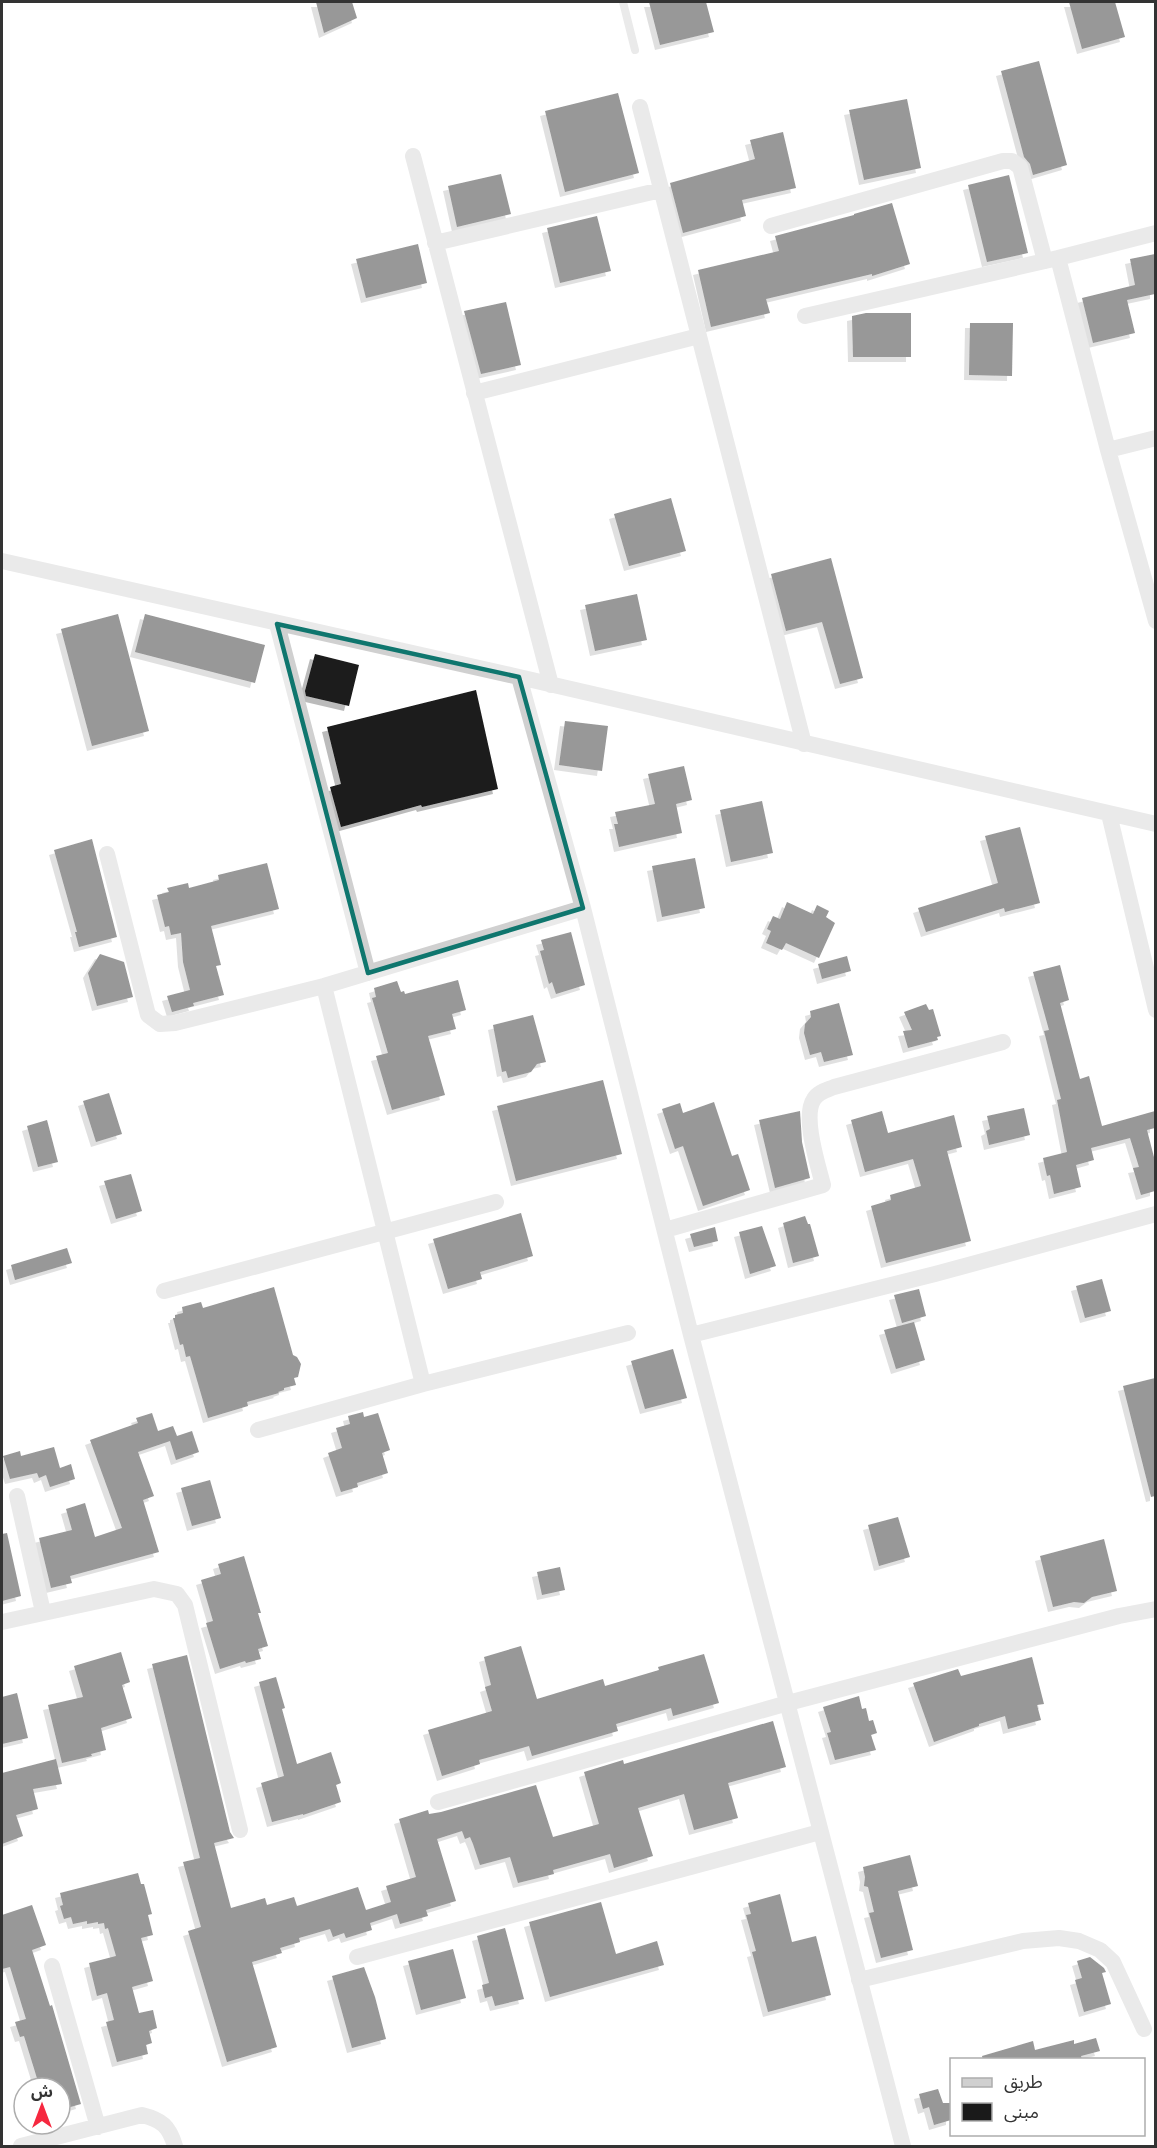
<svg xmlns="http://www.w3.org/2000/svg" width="1157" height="2148" font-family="Helvetica,'Noto Sans Arabic',sans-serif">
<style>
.building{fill:#1a1a1a;filter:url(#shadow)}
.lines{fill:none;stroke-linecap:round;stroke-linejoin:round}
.lane{stroke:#d0d0d0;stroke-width:8}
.street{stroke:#d0d0d0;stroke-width:16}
.marked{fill:none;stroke:#0f766e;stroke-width:4.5;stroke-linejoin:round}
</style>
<defs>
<filter id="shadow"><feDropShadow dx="-5" dy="5" stdDeviation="0" flood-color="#0004"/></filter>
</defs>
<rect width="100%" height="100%" fill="#fff"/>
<path class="building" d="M 316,2 L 352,2 L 357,18 L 324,33 Z
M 649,2 L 706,2 L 714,32 L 660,45 Z
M 1069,2 L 1115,2 L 1125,37 L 1082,49 Z
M 1039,61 L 1067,165 L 1033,175 L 1030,164 L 1024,157 L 1001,71 Z
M 618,93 L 639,173 L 565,192 L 545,111 Z
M 907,99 L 921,168 L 864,180 L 849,110 Z
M 783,132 L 796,188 L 742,200 L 746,216 L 683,233 L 670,183 L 755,159 L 750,140 Z
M 501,174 L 511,214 L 457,227 L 448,186 Z
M 1009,175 L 1028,253 L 987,262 L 968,185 Z
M 892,203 L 910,264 L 872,276 L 872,274 L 766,299 L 770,313 L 711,327 L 698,270 L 779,251 L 775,236 L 854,215 L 854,214 Z
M 597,216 L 611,271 L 560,283 L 547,228 Z
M 418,244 L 427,283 L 366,298 L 356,259 Z
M 1155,254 L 1155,294 L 1127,300 L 1135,333 L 1093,343 L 1082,298 L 1135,285 L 1130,259 Z
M 506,302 L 521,365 L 481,374 L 464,311 Z
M 866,313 L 911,313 L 911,357 L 853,357 L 852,316 Z
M 970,323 L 1013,323 L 1012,376 L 969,375 Z
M 671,498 L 686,551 L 629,566 L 614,514 Z
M 831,558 L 863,678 L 840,684 L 822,622 L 786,631 L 771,574 Z
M 637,594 L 647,640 L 595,651 L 585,605 Z
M 118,614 L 149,731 L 92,746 L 61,629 Z
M 145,614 L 265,645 L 255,683 L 135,652 Z
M 315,654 L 359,665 L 349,706 L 306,696 L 305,691 Z
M 476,690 L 498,789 L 422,807 L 421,805 L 341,827 L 330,787 L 341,784 L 327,727 Z
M 565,721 L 608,726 L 602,771 L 559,765 Z
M 684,766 L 692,800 L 676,804 L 682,833 L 619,847 L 614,824 L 618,824 L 615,812 L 655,804 L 648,774 Z
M 762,801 L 773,853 L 731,862 L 720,810 Z
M 1020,827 L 1040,903 L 1005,912 L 1004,908 L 926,932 L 918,908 L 998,883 L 985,836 Z
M 92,839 L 117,937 L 79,947 L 75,932 L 77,932 L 54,850 Z
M 695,858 L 705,908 L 662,917 L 652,866 Z
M 267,863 L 279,909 L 211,926 L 221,965 L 216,966 L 224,995 L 193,1003 L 194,1006 L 172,1012 L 167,996 L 190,990 L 183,962 L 181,933 L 171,935 L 169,926 L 165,927 L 157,895 L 169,892 L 167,888 L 188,883 L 189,888 L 219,880 L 218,875 Z
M 787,902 L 813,914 L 817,905 L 829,911 L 826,917 L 835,923 L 819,958 L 786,943 L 782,950 L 766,943 L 771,931 L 767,929 L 773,916 L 780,919 Z
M 571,932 L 585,985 L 556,994 L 552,982 L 549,984 L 540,951 L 544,950 L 541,940 Z
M 100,954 L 124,962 L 133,997 L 97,1006 L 88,973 Z
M 847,956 L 851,971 L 822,979 L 818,964 Z
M 1060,965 L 1069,1000 L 1060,1003 L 1080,1079 L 1089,1076 L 1102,1126 L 1155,1111 L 1155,1128 L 1147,1130 L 1155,1161 L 1155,1191 L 1141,1195 L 1133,1168 L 1139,1167 L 1130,1138 L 1091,1148 L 1094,1160 L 1076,1165 L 1081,1187 L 1054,1194 L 1050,1175 L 1047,1176 L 1043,1158 L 1067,1152 L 1057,1100 L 1061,1099 L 1044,1031 L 1049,1030 L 1033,972 Z
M 458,980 L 466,1010 L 452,1014 L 456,1029 L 428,1036 L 445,1095 L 392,1110 L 376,1056 L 388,1053 L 372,998 L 376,997 L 374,988 L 397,981 L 401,992 L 404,991 L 405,994 Z
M 839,1003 L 853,1055 L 824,1062 L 821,1052 L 810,1055 L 804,1033 L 805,1024 L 811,1017 L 810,1011 Z
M 926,1004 L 929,1010 L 933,1009 L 941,1036 L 937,1037 L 938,1040 L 908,1048 L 903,1031 L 912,1030 L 904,1012 Z
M 533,1015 L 546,1062 L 537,1064 L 531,1072 L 508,1078 L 506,1071 L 502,1072 L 493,1025 Z
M 603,1080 L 622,1154 L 516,1181 L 497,1106 Z
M 109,1093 L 122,1134 L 96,1142 L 83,1101 Z
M 714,1102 L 732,1156 L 738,1154 L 750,1190 L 703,1206 L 683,1146 L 675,1149 L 662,1109 L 680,1103 L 683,1113 Z
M 1024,1108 L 1030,1135 L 989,1145 L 986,1131 L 990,1129 L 987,1116 Z
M 800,1111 L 802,1142 L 810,1178 L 775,1188 L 759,1120 Z
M 882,1111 L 888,1133 L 954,1115 L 962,1147 L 947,1151 L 971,1241 L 886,1263 L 871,1206 L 891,1200 L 890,1195 L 921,1186 L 913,1159 L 865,1172 L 851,1120 Z
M 47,1120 L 58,1162 L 38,1167 L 27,1126 Z
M 131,1174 L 142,1211 L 116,1219 L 104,1181 Z
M 521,1213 L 533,1256 L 480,1272 L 482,1279 L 448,1289 L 433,1239 Z
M 805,1216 L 808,1224 L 810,1224 L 819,1256 L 793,1263 L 783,1223 Z
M 762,1226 L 776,1266 L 750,1274 L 739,1232 Z
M 715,1227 L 718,1241 L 694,1247 L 690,1234 Z
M 67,1248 L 72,1263 L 15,1280 L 11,1265 Z
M 1102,1279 L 1111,1311 L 1085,1318 L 1076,1286 Z
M 274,1287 L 293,1355 L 297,1357 L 301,1364 L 298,1377 L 294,1378 L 296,1385 L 284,1388 L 284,1390 L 278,1392 L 279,1393 L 247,1402 L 248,1406 L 208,1418 L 190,1356 L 186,1357 L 183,1344 L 180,1345 L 173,1318 L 175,1318 L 175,1315 L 183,1313 L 182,1307 L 201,1302 L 203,1308 Z
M 919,1289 L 926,1316 L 902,1323 L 894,1295 Z
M 914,1322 L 925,1360 L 896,1369 L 884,1330 Z
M 673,1349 L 687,1398 L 645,1409 L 631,1361 Z
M 1155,1378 L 1155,1496 L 1151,1497 L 1123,1386 Z
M 363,1412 L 364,1417 L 378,1413 L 390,1450 L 382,1453 L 388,1473 L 357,1483 L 358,1487 L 341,1492 L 328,1453 L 342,1448 L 336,1428 L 350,1424 L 348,1416 Z
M 152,1413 L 158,1431 L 173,1426 L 177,1436 L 192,1431 L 199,1452 L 176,1460 L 170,1441 L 138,1452 L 154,1496 L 143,1500 L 159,1552 L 70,1576 L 72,1583 L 51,1588 L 39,1538 L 72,1530 L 66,1509 L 85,1503 L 95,1537 L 122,1528 L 90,1440 L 138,1423 L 136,1418 Z
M 54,1447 L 60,1468 L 71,1464 L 75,1479 L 50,1487 L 46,1475 L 39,1478 L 37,1473 L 10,1479 L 3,1456 L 20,1451 L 21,1456 Z
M 210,1480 L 221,1518 L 192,1526 L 181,1488 Z
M 898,1517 L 910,1557 L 879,1566 L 868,1525 Z
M 7,1533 L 21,1596 L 2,1601 L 2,1534 Z
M 1104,1539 L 1117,1591 L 1092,1597 L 1084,1603 L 1074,1602 L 1053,1607 L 1040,1556 Z
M 244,1556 L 261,1613 L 258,1613 L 268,1646 L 258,1649 L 261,1659 L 246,1663 L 245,1661 L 220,1669 L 206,1623 L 213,1621 L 201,1580 L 221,1574 L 218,1564 Z
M 560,1567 L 565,1590 L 542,1595 L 537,1572 Z
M 521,1646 L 537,1699 L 603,1679 L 605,1686 L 659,1670 L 658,1667 L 704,1654 L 719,1703 L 673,1716 L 671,1708 L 616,1724 L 618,1731 L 532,1756 L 529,1746 L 479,1760 L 480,1764 L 442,1776 L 428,1730 L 492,1711 L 485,1687 L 491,1685 L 484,1657 Z
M 121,1652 L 130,1682 L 122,1685 L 132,1718 L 101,1728 L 106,1750 L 91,1754 L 92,1756 L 62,1763 L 48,1705 L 83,1697 L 74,1666 Z
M 187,1655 L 230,1832 L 234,1838 L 214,1843 L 231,1908 L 265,1898 L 267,1905 L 294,1897 L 297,1906 L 358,1887 L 366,1910 L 391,1902 L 386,1886 L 416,1877 L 399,1819 L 428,1810 L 429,1814 L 441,1812 L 536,1785 L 553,1837 L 599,1824 L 584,1772 L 623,1760 L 624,1764 L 773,1721 L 786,1767 L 728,1783 L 738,1818 L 694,1830 L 684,1794 L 638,1808 L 653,1856 L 614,1868 L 610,1854 L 553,1870 L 554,1874 L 518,1883 L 510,1857 L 480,1865 L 473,1844 L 470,1837 L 465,1839 L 462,1831 L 437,1839 L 456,1901 L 426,1910 L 428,1916 L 400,1924 L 397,1914 L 370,1923 L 372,1930 L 346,1938 L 344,1933 L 333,1937 L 330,1929 L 299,1938 L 300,1942 L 280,1948 L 282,1953 L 252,1962 L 277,2047 L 227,2062 L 188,1931 L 201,1927 L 183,1862 L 200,1858 L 152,1664 Z
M 1032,1657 L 1044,1704 L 1037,1705 L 1041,1720 L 1008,1729 L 1005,1716 L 979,1724 L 979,1726 L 934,1742 L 913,1683 L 958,1669 L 961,1676 Z
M 276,1677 L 285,1708 L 282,1709 L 297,1764 L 331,1752 L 341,1783 L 336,1785 L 341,1802 L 303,1815 L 303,1814 L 272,1822 L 261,1783 L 284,1776 L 259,1682 Z
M 17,1693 L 28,1738 L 2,1744 L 2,1697 Z
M 859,1696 L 862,1709 L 866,1708 L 869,1721 L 873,1720 L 877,1733 L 871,1735 L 876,1750 L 835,1760 L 827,1733 L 831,1732 L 823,1707 Z
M 56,1759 L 62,1784 L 33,1789 L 38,1809 L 16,1815 L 23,1836 L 2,1844 L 2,1773 Z
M 910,1855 L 918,1886 L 898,1891 L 913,1950 L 881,1958 L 869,1913 L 874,1912 L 868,1887 L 864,1886 L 865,1877 L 863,1867 Z
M 138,1873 L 141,1884 L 144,1884 L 152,1914 L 148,1915 L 153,1935 L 141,1938 L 153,1981 L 132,1987 L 139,2013 L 153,2010 L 157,2028 L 149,2031 L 152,2043 L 146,2045 L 148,2054 L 117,2062 L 106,2022 L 114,2020 L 107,1993 L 97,1996 L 89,1963 L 116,1956 L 108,1928 L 105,1929 L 104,1923 L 98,1924 L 98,1922 L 87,1924 L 87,1921 L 73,1924 L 71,1917 L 64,1919 L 60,1906 L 63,1905 L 60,1893 Z
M 780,1894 L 792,1942 L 816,1936 L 831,1995 L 768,2012 L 752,1952 L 756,1951 L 746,1915 L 751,1914 L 748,1903 Z
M 601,1902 L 616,1954 L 657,1941 L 664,1965 L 550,1997 L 529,1922 Z
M 32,1905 L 46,1945 L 32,1950 L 50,2006 L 52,2005 L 81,2104 L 60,2110 L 60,2088 L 40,2088 L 24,2036 L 20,2037 L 15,2022 L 26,2019 L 10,1967 L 2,1969 L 2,1915 Z
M 505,1928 L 524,1999 L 495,2006 L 492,1996 L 485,1998 L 482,1985 L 489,1983 L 477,1936 Z
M 453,1949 L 466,1998 L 421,2010 L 408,1961 Z
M 1090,1957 L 1104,1968 L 1106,1972 L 1102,1973 L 1111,2004 L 1084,2012 L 1075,1980 L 1082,1978 L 1077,1961 Z
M 364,1967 L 375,1997 L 386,2039 L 352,2048 L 332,1976 Z
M 1096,2038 L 1100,2051 L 1081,2056 L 1082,2060 L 983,2060 L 982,2056 L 1033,2041 L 1035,2050 L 1074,2040 L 1074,2044 Z
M 938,2089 L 943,2103 L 951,2103 L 951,2120 L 934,2125 L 929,2107 L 923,2109 L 919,2094 Z"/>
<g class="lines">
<path class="lane" d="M 623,2 L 635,50"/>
<path class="street" d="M 640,107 L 804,744
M 413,156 L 551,685
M 771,226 L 1003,161 L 1012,161 L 1020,167 L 1045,261
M 435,243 L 661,190
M 1058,258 L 1108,450 L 1156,621
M 805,316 L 1058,258 L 1156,233
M 474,393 L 699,336
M 1108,450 L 1156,438
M 2,561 L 519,677 L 1156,824
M 277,624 L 368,973
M 519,677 L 583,908 L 691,1335 L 903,2146
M 1109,814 L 1156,1010
M 107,854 L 148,1015 L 160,1024 L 175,1023 L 324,986 L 583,908
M 324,986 L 423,1384
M 665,1230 L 823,1185 C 818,1165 802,1116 814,1099 C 818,1092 827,1090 834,1087 L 1003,1042
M 164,1291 L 496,1202
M 691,1335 L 935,1274 L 1156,1214
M 258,1430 L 423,1384 L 628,1333
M 17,1496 L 43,1612
M 2,1622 L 154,1589 L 177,1594 L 185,1605 L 240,1830
M 438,1802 L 788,1703 L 1119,1616 L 1156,1609
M 357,1957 L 820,1832
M 52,1966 L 98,2127
M 859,1980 L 1023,1941 L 1059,1938 L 1079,1941 L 1100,1950 L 1113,1962 L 1144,2029
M 21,2146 L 142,2115 C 162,2120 169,2126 175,2146"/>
</g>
<path d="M0 0H1157V2148H0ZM 277,624 L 519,677 L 583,908 L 368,973 Z" fill="#fff" fill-opacity=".55" fill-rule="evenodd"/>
<path class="marked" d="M 277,624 L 519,677 L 583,908 L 368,973 Z"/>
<rect width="1157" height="2148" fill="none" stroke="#333333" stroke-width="6"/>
<rect x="950" y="2058" width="195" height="78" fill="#ffffff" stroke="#adadad" stroke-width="1.5"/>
<rect x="962" y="2078" width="30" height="9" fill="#d0d0d0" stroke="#adadad" stroke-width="1.5"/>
<text x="1004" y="2088" font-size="18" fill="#333333">طريق</text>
<rect x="962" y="2103" width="30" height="18" fill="#1a1a1a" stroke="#adadad" stroke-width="1.5"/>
<text x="1004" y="2118" font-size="18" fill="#333333">مبنى</text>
<g transform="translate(42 2106)"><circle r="28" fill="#ffffff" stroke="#adadad" stroke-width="1.5"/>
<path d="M0-4.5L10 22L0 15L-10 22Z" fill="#f6283f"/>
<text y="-9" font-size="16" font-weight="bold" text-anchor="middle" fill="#333333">ش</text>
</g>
</svg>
